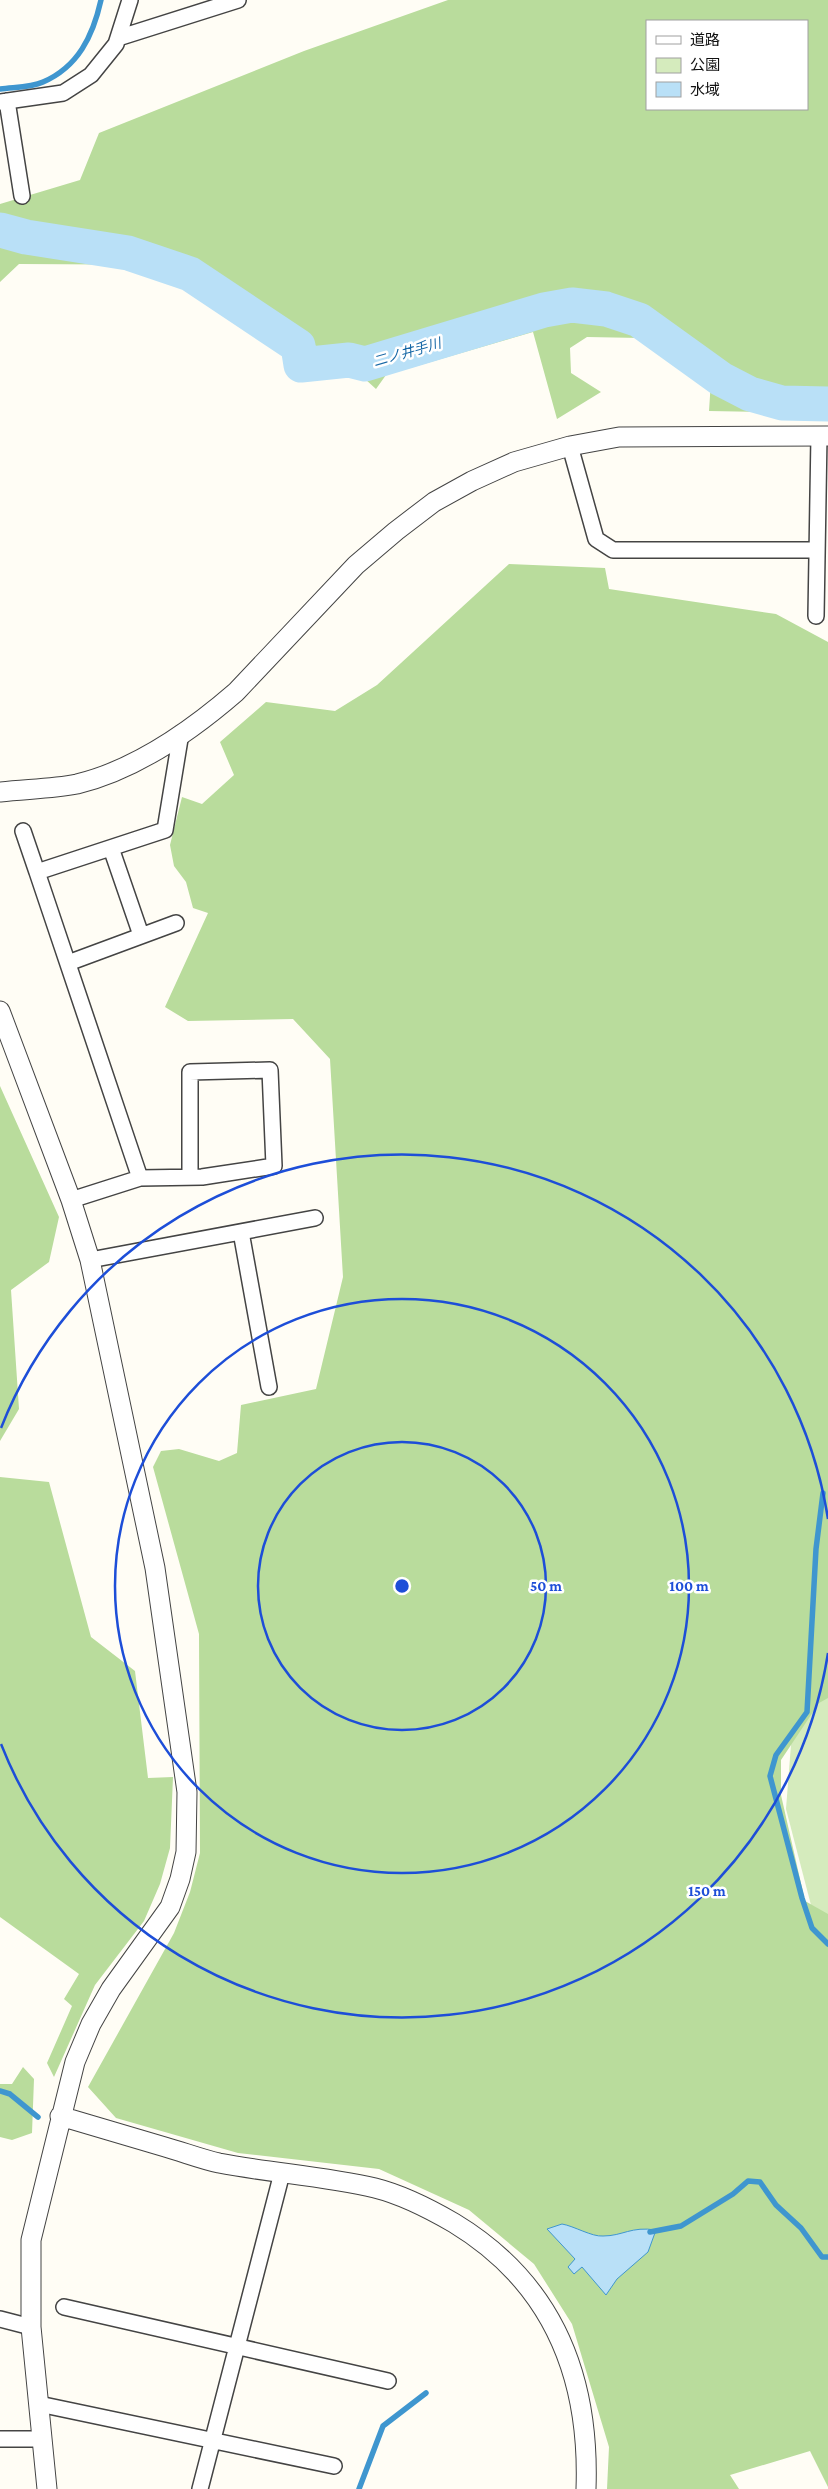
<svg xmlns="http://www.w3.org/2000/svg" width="828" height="2489" font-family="'Crimson Pro','Noto Sans JP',serif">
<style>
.green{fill:#d5ebbd}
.forest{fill:#b9dc9c;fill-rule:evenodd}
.water{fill:#b9e0f7;stroke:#3f96cf}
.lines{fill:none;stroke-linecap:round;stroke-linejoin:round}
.stream{stroke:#3f96cf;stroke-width:5.5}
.river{stroke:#b9e0f7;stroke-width:35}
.minor-casing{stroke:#444;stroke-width:18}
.tertiary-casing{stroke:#444;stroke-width:21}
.minor{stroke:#fff;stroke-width:15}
.tertiary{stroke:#fff;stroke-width:19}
.ring{fill:none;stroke:#1d4ed8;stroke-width:2.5}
.labels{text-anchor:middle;stroke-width:5;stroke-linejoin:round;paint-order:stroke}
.water-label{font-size:14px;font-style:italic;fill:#1768a6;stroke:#fff}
.centre{fill:#1d4ed8;stroke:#fff;stroke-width:2.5}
.ring-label{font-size:15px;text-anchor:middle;font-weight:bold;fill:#1d4ed8;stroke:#fff;stroke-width:5;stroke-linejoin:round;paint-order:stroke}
</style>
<rect width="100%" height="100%" fill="#fffdf5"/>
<path class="green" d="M 828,1352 L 828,1937 L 812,1909 L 786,1809 L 793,1719 Z"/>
<path class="forest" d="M 448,0 L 828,0 L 828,413 L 709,411 L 712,365 L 641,338 L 587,337 L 570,348 L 571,373 L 601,392 L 557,419 L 533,332 L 386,375 L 376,389 L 354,369 L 314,351 L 195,265 L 19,264 L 0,282 L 0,204 L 80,180 L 99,133 L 304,51 ZM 647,21 L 807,21 L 807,109 L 647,109 Z
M 509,564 L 605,568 L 609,589 L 776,614 L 828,642 L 828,1698 L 819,1703 L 781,1760 L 781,1795 L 805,1901 L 828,1914 L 828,2487 L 810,2451 L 730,2475 L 739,2489 L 607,2489 L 609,2447 L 572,2324 L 534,2264 L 469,2210 L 379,2169 L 238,2153 L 116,2118 L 88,2087 L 174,1933 L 190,1892 L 200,1853 L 199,1634 L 153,1467 L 161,1451 L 179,1449 L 219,1461 L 237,1453 L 241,1405 L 316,1389 L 343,1277 L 330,1059 L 293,1019 L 188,1021 L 165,1007 L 208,913 L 193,908 L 186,882 L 174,866 L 170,845 L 182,797 L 202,804 L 234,775 L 220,742 L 266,702 L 335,711 L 377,685 Z
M 0,1086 L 59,1217 L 49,1262 L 11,1290 L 19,1409 L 0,1441 Z
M 0,1477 L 49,1482 L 91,1637 L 135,1671 L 148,1778 L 173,1777 L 170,1848 L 160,1884 L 144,1921 L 95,1985 L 54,2077 L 47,2063 L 72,2006 L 64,1999 L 79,1974 L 0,1917 Z
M 23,2067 L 34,2079 L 32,2133 L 12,2140 L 0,2137 L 0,2084 L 12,2084 Z"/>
<path class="water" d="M 562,2224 C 574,2226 592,2237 603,2236 C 623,2236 631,2226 656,2230 L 648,2252 L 617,2279 L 606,2295 L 582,2267 L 574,2274 L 568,2267 L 575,2259 L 547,2229 Z"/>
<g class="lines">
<path class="stream" d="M 0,89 C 13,87 30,88 43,82 C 78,67 93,36 101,0
M 823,1493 L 816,1549 L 807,1712 L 776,1755 L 770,1776 L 802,1898 L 812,1928 L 828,1944
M 0,2091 L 10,2094 L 38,2117
M 650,2232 L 681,2226 L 733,2194 L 748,2181 L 760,2182 L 776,2205 L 801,2228 L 822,2257 L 828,2257
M 359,2489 L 383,2426 L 426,2393"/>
<path class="river" d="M 0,230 L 26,237 L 128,253 L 190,274 L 298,346 L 301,365 L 349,360 L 365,364 L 544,310 L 572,305 L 606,309 L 639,320 L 721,379 L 750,394 L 782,403 L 828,404"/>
<defs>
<path id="minor" d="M 118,38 L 238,0
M 7,101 L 22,196
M 0,102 L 63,93 L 91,75 L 116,44 L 130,0
M 570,446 L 596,539 L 613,550 L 817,550
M 816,616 L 819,436
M 23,831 L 37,872 L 165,830 L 181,733
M 111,848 L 141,935
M 37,872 L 140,1178 L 71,1200
M 68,963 L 176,923
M 140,1178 L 202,1177 L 274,1166 L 270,1070 L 190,1072 L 190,1177
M 241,1232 L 269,1387
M 90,1260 L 315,1218
M 64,2307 L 388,2381
M 0,2319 L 31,2327
M 39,2404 L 334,2466
M 0,2439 L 42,2439
M 200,2489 L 282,2173"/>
<path id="tertiary" d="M 0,792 C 25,789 52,789 77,784 C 135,770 191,731 236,692 L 356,565 L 396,531 L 434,502 L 472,481 L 514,462 L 570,446 L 619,437 L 828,436
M 0,1011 L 71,1200 L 90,1260 L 155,1568 L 187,1792 L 186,1852 L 180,1879 L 170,1907 L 111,1989 L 91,2024 L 75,2062 L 31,2240 L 31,2327 L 47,2489
M 60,2116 C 95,2126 130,2137 165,2147 C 183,2152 201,2159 219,2163 C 271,2173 324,2176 375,2188 C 403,2195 430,2209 454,2223 C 553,2283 590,2377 586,2489"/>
</defs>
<use href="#minor" class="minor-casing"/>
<use href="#tertiary" class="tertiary-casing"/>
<use href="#minor" class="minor"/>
<use href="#tertiary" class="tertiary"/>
</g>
<g class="ring">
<circle cx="402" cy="1586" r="144"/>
<circle cx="402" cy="1586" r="287"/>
<path d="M828 1653A431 431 0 0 1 1 1744M1 1428A431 431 0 0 1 828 1519"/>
</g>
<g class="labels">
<g class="water-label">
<text transform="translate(407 352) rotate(-16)" y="5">二ノ井手川</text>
</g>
</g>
<circle cx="402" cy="1586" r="8" class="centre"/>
<g class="ring-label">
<text x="546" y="1591">50 m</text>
<text x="689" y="1591">100 m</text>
<text x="707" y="1896">150 m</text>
</g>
<rect x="646" y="20" width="162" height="90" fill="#ffffff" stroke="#a0a0a0"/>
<rect x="656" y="36" width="25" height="8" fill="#ffffff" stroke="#a0a0a0"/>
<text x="690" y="45" font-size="15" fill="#111111">道路</text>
<rect x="656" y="58" width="25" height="15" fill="#d5ebbd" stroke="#a0a0a0"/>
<text x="690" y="70" font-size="15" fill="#111111">公園</text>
<rect x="656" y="82" width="25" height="15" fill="#b9e0f7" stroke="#a0a0a0"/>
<text x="690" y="95" font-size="15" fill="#111111">水域</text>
</svg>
